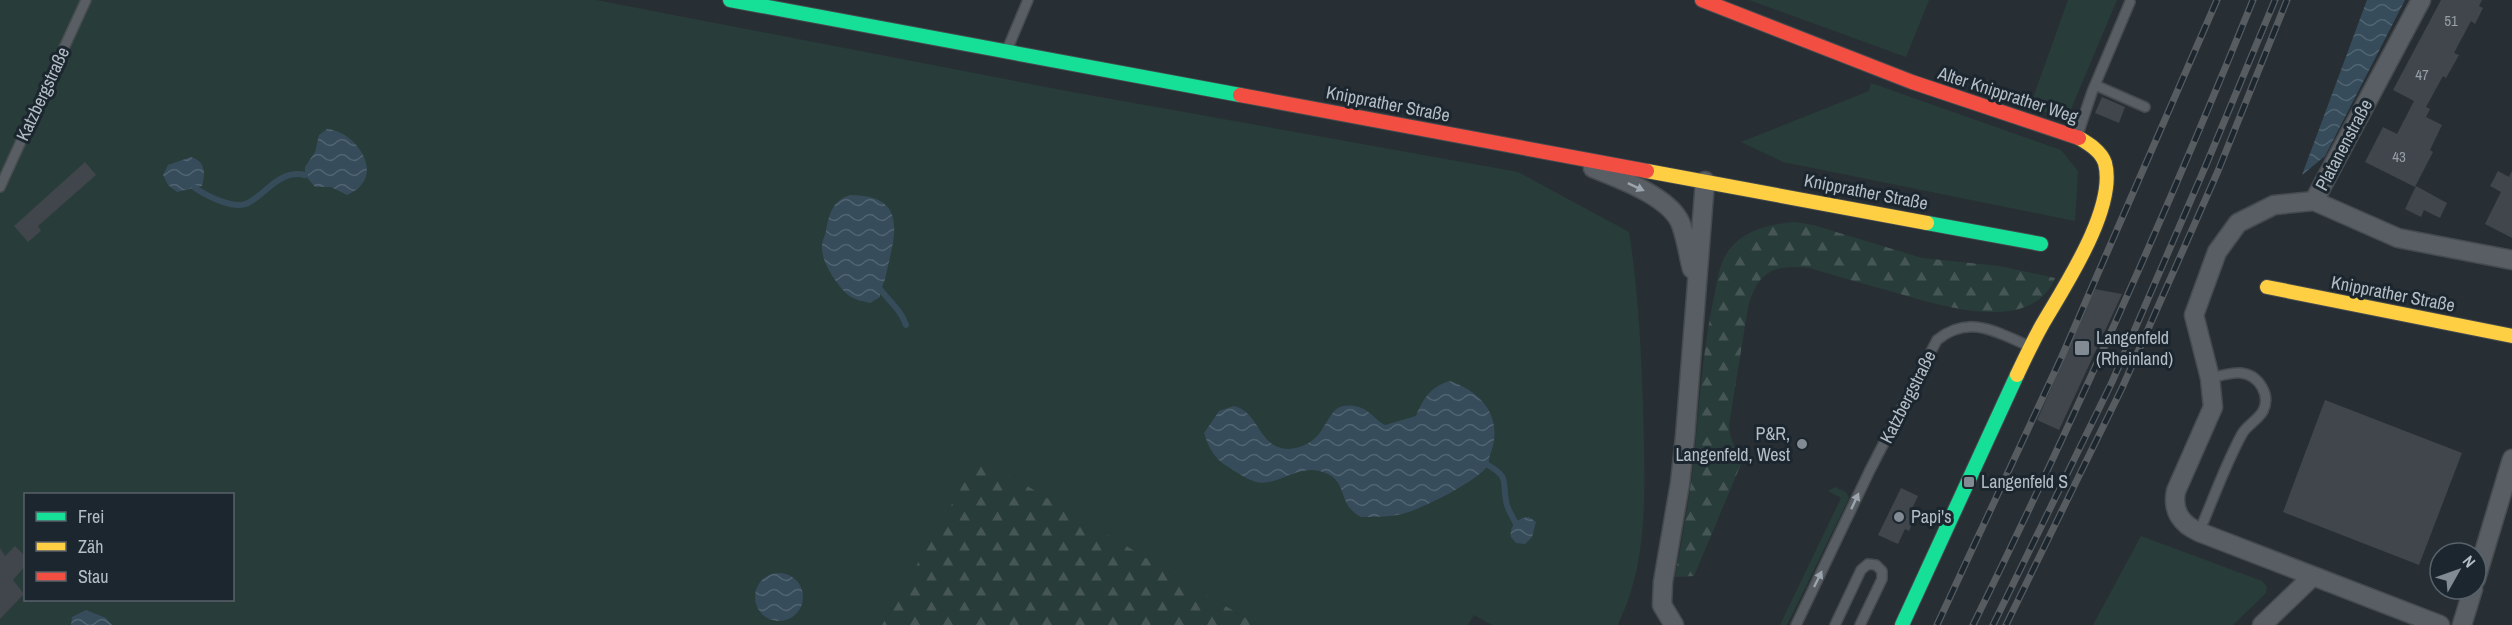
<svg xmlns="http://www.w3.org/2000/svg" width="2512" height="625" font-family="'Archivo Narrow',sans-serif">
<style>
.green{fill:#283c3a;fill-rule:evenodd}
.forest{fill:url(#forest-firs)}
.water{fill:url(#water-waves)}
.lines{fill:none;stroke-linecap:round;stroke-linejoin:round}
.stream{stroke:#364c5b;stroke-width:6}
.building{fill:#40464b}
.lane-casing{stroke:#464b4f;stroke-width:12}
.street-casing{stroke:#464b4f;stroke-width:21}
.fast-casing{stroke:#464b4f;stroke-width:16}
.slow-casing{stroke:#464b4f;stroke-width:16}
.jam-casing{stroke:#464b4f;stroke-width:16}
.lane{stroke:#585e63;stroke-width:9}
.street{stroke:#585e63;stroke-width:18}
.fast{stroke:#16e098;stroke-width:14}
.slow{stroke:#ffcf43;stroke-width:14}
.jam{stroke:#f24e42;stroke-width:14}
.rail-casing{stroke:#575c60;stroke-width:7}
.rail{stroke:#1c262e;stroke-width:4.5;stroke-dasharray:14;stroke-linecap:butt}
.oneway{fill:#9ca5ad}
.poi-dot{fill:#828b93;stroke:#1c262e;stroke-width:2}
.labels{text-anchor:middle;stroke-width:6;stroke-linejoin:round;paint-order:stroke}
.number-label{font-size:15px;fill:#969fa7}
.street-label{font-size:18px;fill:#b2bdc6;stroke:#1c262e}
.poi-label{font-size:18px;fill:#b2bdc6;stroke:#1c262e;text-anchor:start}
</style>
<defs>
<pattern id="forest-firs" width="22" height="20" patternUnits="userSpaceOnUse" patternTransform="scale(1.5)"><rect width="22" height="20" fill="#283c3a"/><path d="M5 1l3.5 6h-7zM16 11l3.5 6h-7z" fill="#455655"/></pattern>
<pattern id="water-waves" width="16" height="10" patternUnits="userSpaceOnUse" patternTransform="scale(1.5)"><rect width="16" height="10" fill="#364c5b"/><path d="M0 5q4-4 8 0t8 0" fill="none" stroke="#516471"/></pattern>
</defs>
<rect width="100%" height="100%" fill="#282f34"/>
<path class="green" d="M 0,0 L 596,0 L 1072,92 L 1518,172 L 1629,232 C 1638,289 1641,347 1643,405 C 1644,464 1649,534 1631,591 C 1628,603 1622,614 1618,625 L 1492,625 L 1474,615 L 1468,625 L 1257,625 L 979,458 L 882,625 L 0,625 ZM 26,494 L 232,494 L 232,600 L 26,600 Z
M 1749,0 L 1929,0 L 1906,57 Z
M 2068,0 L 2117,0 L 2066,121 L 2030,106 Z
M 1871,83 L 2061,150 L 2078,171 L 2075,221 L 1783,162 L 1741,142 L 1869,91 Z
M 1835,487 L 1846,492 L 1849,498 L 1787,625 L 1780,625 L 1841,498 L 1828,491 Z
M 2141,536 L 2262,581 L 2267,587 L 2266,593 L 2233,625 L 2093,625 Z"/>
<path class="forest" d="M 1795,222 L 1813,225 L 1922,258 L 1999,266 L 2055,278 C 2031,337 1935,304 1890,291 C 1863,284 1837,276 1810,268 C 1773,264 1758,271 1748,307 L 1729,425 L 1730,435 L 1741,464 L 1694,576 L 1675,577 C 1682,541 1688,505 1693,469 C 1699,411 1702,353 1714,297 C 1717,283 1719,265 1727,253 C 1742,230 1771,224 1795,222 Z
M 979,457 L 1257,625 L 882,625 Z"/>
<path class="water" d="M 2367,0 L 2405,0 L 2325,156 L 2302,175 Z
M 327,129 C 354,130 390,176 347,195 L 331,187 L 315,187 L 305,175 L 305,167 L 315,152 L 319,135 Z
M 191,157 C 205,161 206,173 202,186 L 177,192 L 168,185 L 163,175 L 168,165 Z
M 850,195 C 911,195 894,238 885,279 C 883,286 880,290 880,297 L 870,303 C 862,301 855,300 848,295 C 837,285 820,261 822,245 C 822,241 825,236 826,231 C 829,214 832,201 850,195 Z
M 1450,381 C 1484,393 1504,419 1490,455 C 1488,460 1490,464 1486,468 C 1473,483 1422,509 1402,514 C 1389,517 1374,517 1361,517 C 1337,504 1348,484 1328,474 C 1300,460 1280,487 1256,482 C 1249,480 1241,475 1235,471 C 1216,460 1211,454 1204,433 L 1219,411 L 1234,406 C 1257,411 1259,443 1281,448 C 1295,452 1314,443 1321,431 C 1333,414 1334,401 1359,407 C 1370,410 1375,420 1385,425 L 1416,416 C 1423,399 1431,386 1450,381 Z
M 1529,517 L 1536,522 L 1532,537 L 1525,544 L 1516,543 L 1511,537 C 1509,526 1518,517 1529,517 Z
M755 597a24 24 0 1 1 48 0a24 24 0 1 1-48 0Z
M 86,610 L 106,618 L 112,625 L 71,625 L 72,617 Z"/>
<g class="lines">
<path class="stream" d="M 195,188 C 207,196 234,210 248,203 C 267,193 280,169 305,175
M 880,289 C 889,301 901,310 906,325
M 1488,465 C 1510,478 1502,481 1506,501 C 1507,509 1513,517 1516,524"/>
</g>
<path class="building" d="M 2441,0 L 2482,0 L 2479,6 L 2483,8 L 2475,24 L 2471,21 L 2454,53 L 2459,55 L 2446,78 L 2443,76 L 2426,107 L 2418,103 L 2430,109 L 2426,117 L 2442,125 L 2430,150 L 2433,152 L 2415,187 L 2365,162 L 2383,127 L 2397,134 L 2414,101 L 2393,90 Z
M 2102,97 L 2125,107 L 2119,123 L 2095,113 Z
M 85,162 L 96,175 L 38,226 L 41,231 L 28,242 L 14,226 Z
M 2498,171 L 2509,177 L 2512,171 L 2512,238 L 2485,224 L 2501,192 L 2490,186 Z
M 2416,186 L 2447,203 L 2440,218 L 2424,210 L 2421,217 L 2405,209 Z
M 2095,289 L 2122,294 L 2059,430 L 2037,420 Z
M 2325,400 L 2462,453 L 2419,565 L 2283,512 Z
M 1901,488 L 1918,496 L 1910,513 L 1915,517 L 1909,531 L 1905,529 L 1898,544 L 1878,535 Z
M 15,546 L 26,557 L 26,565 L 13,580 L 24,594 L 0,619 L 0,548 L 5,556 Z"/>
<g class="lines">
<defs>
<path id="lane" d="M 1007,50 L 1028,0
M 2095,85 L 2145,107
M 2078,134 L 2092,92 L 2130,2
M 0,187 L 86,0
M 2199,532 C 2213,500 2225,465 2242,434 C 2247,425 2258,420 2263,411 C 2271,395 2259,375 2241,373 C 2232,372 2219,376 2210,378
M 1796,625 L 1870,470 L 1937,340 C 1969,314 1996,332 2029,346
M 1835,625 L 1861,570 L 1868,564 L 1876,565 L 1882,571 L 1882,579 L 1860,625"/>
<path id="street" d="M 2421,0 L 2314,201 L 2398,238 L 2512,260
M 1593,168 C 1618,178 1668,196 1680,222 C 1686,236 1688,254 1692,269
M 2314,201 L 2274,205 L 2238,223 L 2217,252 L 2194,315 L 2210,378 L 2213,407 L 2176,491 C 2172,511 2181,524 2199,532 L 2440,625
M 2476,579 L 2512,459
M 1674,625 L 1662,605 L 1663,582 L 1680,483 L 1685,437 L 1705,181
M 2262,625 L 2313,576
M 2462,625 L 2473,589"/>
<path id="fast" d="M 730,0 L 1240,95
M 1927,223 L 2041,244
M 1902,625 L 2017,375"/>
<path id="slow" d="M 1647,171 L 1927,223
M 2267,287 L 2512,336
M 2017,375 C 2025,358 2033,341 2042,325 C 2064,287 2117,208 2105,163 C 2101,151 2089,144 2079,138"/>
<path id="jam" d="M 1702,0 L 1912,82 L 2079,138
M 1240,95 L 1647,171"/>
</defs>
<use href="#lane" class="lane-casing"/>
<use href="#street" class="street-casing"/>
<use href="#fast" class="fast-casing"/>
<use href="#slow" class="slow-casing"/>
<use href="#jam" class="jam-casing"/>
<use href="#lane" class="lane"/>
<use href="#street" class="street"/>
<use href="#fast" class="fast"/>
<use href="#slow" class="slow"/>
<use href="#jam" class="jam"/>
<defs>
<path id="rail" d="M 1937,625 L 2062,356 L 2217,0
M 1973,625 C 2074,420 2167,212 2253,0
M 1993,625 L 2112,382 L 2206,165 L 2275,0
M 2006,625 L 2122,388 L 2218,171 L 2287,0"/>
</defs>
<use href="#rail" class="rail-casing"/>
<use href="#rail" class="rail"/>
</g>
<defs><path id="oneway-solid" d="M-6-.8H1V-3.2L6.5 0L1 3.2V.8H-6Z" transform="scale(1.5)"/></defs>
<g class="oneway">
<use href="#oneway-solid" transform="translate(1636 187) rotate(25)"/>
<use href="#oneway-solid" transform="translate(1855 501) rotate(-65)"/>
<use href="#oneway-solid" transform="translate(1818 579) rotate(-64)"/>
</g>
<g class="poi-dot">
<rect x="2074" y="340" width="16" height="16" rx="3"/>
<circle cx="1802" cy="444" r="6"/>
<rect x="1963" y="476" width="12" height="12" rx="3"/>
<circle cx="1899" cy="517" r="6"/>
</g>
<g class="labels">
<g class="number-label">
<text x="2451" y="26">51</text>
<text x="2422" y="80">47</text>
<text x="2399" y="162">43</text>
</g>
<g class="street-label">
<text transform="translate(43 94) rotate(-65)" y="6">Katzbergstraße</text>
<text transform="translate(2008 95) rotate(18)" y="6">Alter Knipprather Weg</text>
<text transform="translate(1388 104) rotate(11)" y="6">Knipprather Straße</text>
<text transform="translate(2344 145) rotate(-62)" y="6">Platanenstraße</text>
<text transform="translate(1866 192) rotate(11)" y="6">Knipprather Straße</text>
<text transform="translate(2393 294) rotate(11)" y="6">Knipprather Straße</text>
<text transform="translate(1908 397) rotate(-63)" y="6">Katzbergstraße</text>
</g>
<g class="poi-label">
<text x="2096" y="344">Langenfeld<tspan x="2096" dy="21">(Rheinland)</tspan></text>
<text x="1790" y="440" text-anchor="end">P&amp;R,<tspan x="1790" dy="21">Langenfeld, West</tspan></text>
<text x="1981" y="488">Langenfeld S</text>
<text x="1911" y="523">Papi's</text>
</g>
</g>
<rect x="24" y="493" width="210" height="108" fill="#1c262e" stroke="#58626b" stroke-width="1.5"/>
<rect x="36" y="512" width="30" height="9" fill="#16e098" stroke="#58626b" stroke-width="1.5"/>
<text x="78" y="523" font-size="18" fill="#b2bdc6">Frei</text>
<rect x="36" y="542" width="30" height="9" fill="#ffcf43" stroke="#58626b" stroke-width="1.5"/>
<text x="78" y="553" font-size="18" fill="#b2bdc6">Zäh</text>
<rect x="36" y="572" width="30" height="9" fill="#f24e42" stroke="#58626b" stroke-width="1.5"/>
<text x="78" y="583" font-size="18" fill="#b2bdc6">Stau</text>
<g transform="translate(2458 571) rotate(50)"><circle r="28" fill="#1c262e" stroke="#58626b" stroke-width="1.5"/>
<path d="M0-4.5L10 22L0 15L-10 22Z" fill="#828b93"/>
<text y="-9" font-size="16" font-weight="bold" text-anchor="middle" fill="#b2bdc6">N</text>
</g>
</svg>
